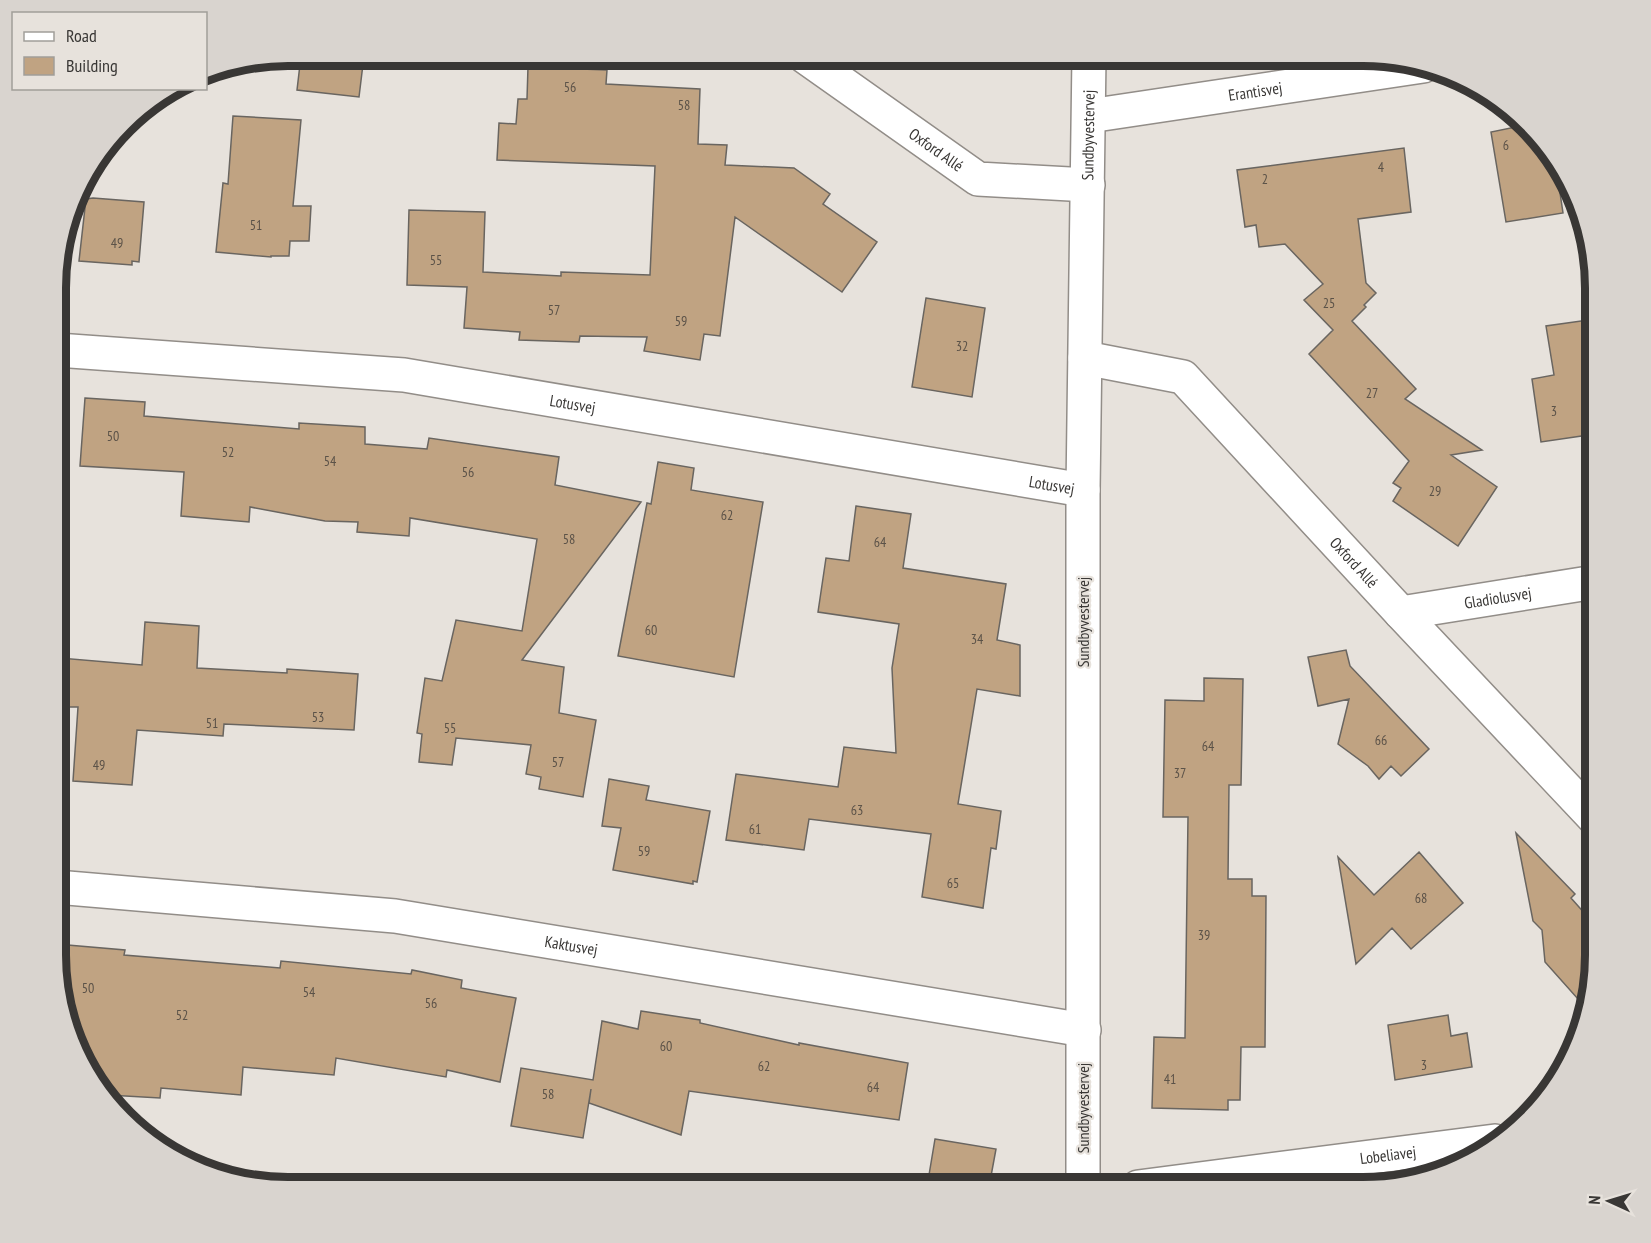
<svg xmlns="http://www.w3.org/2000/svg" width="1651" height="1243" font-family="'PT Sans Narrow',sans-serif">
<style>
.building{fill:#c0a382;stroke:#696560;stroke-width:1.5}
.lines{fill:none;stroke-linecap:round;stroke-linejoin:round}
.minor-casing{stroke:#928d88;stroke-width:36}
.tertiary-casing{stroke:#928d88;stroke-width:36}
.minor{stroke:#fff;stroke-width:33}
.tertiary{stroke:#fff;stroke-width:33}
.labels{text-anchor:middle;stroke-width:4.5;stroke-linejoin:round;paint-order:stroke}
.number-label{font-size:14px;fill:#5b5248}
.street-label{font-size:16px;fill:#393735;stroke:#e7e2dc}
.rim{fill:none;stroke:#393735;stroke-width:8}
</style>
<rect width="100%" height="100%" fill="#e7e2dc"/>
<path class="building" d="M 301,56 L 364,56 L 359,97 L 297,90 Z
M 528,67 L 607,70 L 606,84 L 700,89 L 698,144 L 727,145 L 725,165 L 794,168 L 830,194 L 823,204 L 877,242 L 842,292 L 735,217 L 720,336 L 704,334 L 700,360 L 644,351 L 647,337 L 580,336 L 579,342 L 519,340 L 520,332 L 464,328 L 467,287 L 407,285 L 409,210 L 485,212 L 483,272 L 561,276 L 561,272 L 650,275 L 655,166 L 497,160 L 499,123 L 516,124 L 518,99 L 527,99 Z
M 233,116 L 301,120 L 293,206 L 311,206 L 309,241 L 290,241 L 289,256 L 271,256 L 271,257 L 216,252 L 223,183 L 228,184 Z
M 1525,125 L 1556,166 L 1563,213 L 1506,222 L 1491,132 Z
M 1404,148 L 1411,212 L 1358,219 L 1366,283 L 1376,293 L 1364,305 L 1366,307 L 1352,321 L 1416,389 L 1405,399 L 1482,450 L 1451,455 L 1497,487 L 1458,546 L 1393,501 L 1401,488 L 1393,483 L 1409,461 L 1309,354 L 1333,330 L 1304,300 L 1323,284 L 1285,244 L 1259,247 L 1256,225 L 1245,227 L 1237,170 Z
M 93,198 L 144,202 L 139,262 L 132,261 L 132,265 L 79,261 L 86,199 Z
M 926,298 L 985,308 L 972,397 L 912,387 Z
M 1595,319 L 1595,434 L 1541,442 L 1532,379 L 1554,375 L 1546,326 Z
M 85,398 L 145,402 L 144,416 L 299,429 L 299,423 L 365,427 L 365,444 L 427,449 L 429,438 L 559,457 L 555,485 L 641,502 L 522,660 L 564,667 L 559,713 L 596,720 L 583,797 L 539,789 L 541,777 L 526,774 L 531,745 L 456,738 L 452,765 L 419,762 L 422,734 L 417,733 L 425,678 L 442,681 L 456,620 L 522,631 L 537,539 L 410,518 L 409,536 L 357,532 L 358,522 L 325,521 L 250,507 L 249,522 L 181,516 L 184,472 L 80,466 Z
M 658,462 L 694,468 L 691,490 L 763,502 L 734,677 L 618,656 L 647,503 L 651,504 Z
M 856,506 L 911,514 L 903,568 L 1006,584 L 997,640 L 1020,645 L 1020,696 L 977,689 L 958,804 L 1001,811 L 996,849 L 991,848 L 983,908 L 922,897 L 931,834 L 809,819 L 804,850 L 726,840 L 736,774 L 838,787 L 844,747 L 896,753 L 892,668 L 899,624 L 818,612 L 826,558 L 849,561 Z
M 145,622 L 199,626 L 197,668 L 287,673 L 287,669 L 358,674 L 354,730 L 224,724 L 223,736 L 137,730 L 132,785 L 73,781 L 78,707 L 57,707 L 60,658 L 142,665 Z
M 1346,650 L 1350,666 L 1429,749 L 1401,776 L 1391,766 L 1379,779 L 1368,766 L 1338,744 L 1349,699 L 1318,706 L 1308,657 Z
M 1204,678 L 1243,679 L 1241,785 L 1229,785 L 1228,879 L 1252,879 L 1252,896 L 1266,896 L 1265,1047 L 1241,1047 L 1240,1100 L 1228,1100 L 1228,1110 L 1152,1108 L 1154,1037 L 1185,1038 L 1188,817 L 1163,817 L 1165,700 L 1204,701 Z
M 609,779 L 649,786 L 646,800 L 710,811 L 697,882 L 693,881 L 693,884 L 613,870 L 621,828 L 602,826 Z
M 1516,833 L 1575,894 L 1571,898 L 1595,925 L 1595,970 L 1586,1008 L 1545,962 L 1542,930 L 1533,921 Z
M 1419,852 L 1463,903 L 1411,949 L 1392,928 L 1356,964 L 1338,857 L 1374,895 Z
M 56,944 L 125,950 L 124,955 L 280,968 L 281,961 L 411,974 L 412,970 L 462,980 L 461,988 L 516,998 L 500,1082 L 447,1070 L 446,1077 L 336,1058 L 334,1075 L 243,1067 L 241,1095 L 161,1088 L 160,1098 L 108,1095 L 80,1058 L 56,970 Z
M 641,1011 L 700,1020 L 700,1023 L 799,1045 L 799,1043 L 908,1063 L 899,1120 L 689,1091 L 681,1135 L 589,1103 L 591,1089 L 583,1138 L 511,1126 L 521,1068 L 593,1080 L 602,1021 L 638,1029 Z
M 1448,1015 L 1451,1036 L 1467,1033 L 1472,1067 L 1395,1080 L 1388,1025 Z
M 935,1139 L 996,1149 L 989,1187 L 927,1187 Z"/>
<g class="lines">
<defs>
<g id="minor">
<path id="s1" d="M 804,56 L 978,179 L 1088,185"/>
<path id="s2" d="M 1089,116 L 1423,66"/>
<path id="s3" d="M 57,350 L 404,375 L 1083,490"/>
<path id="s4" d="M 1085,358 L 1183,377 L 1401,613 L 1595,819"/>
<path id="s5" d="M 1401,613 L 1595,582"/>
<path id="s6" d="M 56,887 L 395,916 L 1084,1030"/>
<path id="s7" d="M 1138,1187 L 1495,1141"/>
</g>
<g id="tertiary">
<path id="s8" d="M 1083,1187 L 1083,490 L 1089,56"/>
</g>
</defs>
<use href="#minor" class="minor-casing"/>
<use href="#tertiary" class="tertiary-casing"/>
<use href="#minor" class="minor"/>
<use href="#tertiary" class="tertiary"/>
</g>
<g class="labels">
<g class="number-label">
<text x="570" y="92">56</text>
<text x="684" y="110">58</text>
<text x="1506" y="150">6</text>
<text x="1381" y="172">4</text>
<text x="1265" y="184">2</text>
<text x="256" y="230">51</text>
<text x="117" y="248">49</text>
<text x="436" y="265">55</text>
<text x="1329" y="308">25</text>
<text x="554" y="315">57</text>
<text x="681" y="326">59</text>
<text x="962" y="351">32</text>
<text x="1372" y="398">27</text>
<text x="1554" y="416">3</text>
<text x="113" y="441">50</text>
<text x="228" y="457">52</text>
<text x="330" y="466">54</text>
<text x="468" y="477">56</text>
<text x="1435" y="496">29</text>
<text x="727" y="520">62</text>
<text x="569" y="544">58</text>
<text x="880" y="547">64</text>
<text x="651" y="635">60</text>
<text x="977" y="644">34</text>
<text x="318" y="722">53</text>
<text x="212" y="728">51</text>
<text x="450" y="733">55</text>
<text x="1381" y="745">66</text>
<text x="1208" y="751">64</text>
<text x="558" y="767">57</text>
<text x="99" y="770">49</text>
<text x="1180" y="778">37</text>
<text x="857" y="815">63</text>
<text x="755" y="834">61</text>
<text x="644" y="856">59</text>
<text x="953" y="888">65</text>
<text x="1421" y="903">68</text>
<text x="1204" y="940">39</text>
<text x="88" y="993">50</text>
<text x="309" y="997">54</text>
<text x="431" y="1008">56</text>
<text x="182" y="1020">52</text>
<text x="666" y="1051">60</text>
<text x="1424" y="1070">3</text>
<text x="764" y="1071">62</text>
<text x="1170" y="1084">41</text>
<text x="873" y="1092">64</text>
<text x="548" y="1099">58</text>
</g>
<g class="street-label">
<text dy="6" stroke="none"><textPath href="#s2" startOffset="168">Erantisvej</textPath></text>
<text dy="6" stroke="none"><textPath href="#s8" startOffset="1052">Sundbyvestervej</textPath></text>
<text dy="6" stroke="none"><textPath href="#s1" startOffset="162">Oxford Allé</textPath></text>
<text dy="6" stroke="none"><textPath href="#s3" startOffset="519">Lotusvej</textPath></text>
<text dy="6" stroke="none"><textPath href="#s3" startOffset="1005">Lotusvej</textPath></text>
<text dy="6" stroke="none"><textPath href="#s4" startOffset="352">Oxford Allé</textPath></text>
<text dy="6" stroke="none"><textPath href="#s5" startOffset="98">Gladiolusvej</textPath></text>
<text transform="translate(1083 622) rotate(-90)" y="6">Sundbyvestervej</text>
<text dy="6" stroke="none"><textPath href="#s6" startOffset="519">Kaktusvej</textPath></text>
<text transform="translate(1083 1108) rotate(-90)" y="6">Sundbyvestervej</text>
<text dy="6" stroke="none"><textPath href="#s7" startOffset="252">Lobeliavej</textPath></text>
</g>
</g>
<path d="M0 0H1651V1243H0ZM288 66H1363A222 222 0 0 1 1585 288V955A222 222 0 0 1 1363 1177H288A222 222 0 0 1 66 955V288A222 222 0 0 1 288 66Z" fill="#d9d4cf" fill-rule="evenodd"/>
<path class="rim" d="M288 66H1363A222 222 0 0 1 1585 288V955A222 222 0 0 1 1363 1177H288A222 222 0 0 1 66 955V288A222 222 0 0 1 288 66Z"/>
<rect x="12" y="12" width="195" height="78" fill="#e7e2dc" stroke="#a19e99" stroke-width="1.5"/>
<rect x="24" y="32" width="30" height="9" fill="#ffffff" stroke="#a19e99" stroke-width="1.5"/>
<text x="66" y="42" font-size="18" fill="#393735">Road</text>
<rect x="24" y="57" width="30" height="18" fill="#c0a382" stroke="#a19e99" stroke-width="1.5"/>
<text x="66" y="72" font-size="18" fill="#393735">Building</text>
<g transform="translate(1609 1201) rotate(274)" stroke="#e7e2dc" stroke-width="4.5" paint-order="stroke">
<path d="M0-4.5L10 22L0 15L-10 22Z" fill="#393735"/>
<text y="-9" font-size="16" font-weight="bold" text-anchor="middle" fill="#393735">N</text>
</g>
</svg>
